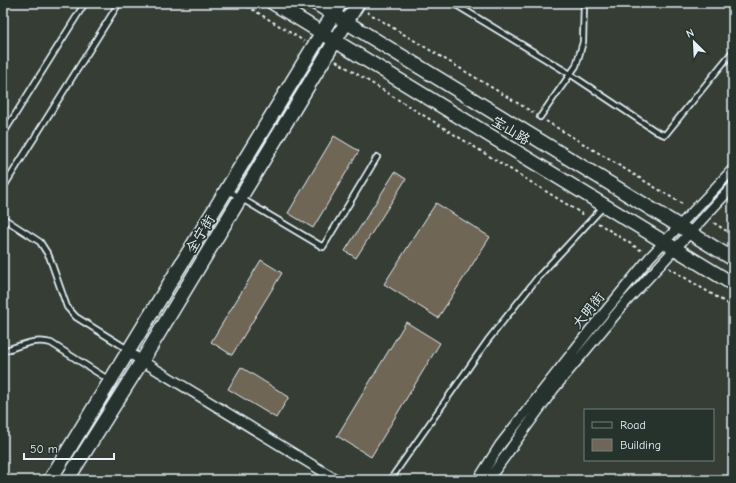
<svg xmlns="http://www.w3.org/2000/svg" width="736" height="483" font-family="'Comic Neue','LXGW WenKai TC',sans-serif">
<style>
.building{fill:#6f6657;stroke:#e8f1f8}
.lines{fill:none;stroke-linecap:round;stroke-linejoin:round}
.lane-casing{stroke:#e8f1f8;stroke-width:8}
.street-casing{stroke:#e8f1f8;stroke-width:12}
.secondary-casing{stroke:#e8f1f8;stroke-width:16}
.path{stroke:#e8f1f8;stroke-width:2;stroke-dasharray:3 3;stroke-linecap:butt}
.lane{stroke:#26332d;stroke-width:4.5}
.street{stroke:#26332d;stroke-width:9}
.secondary{stroke:#26332d;stroke-width:13}
.labels{text-anchor:middle;stroke-width:3.5;stroke-linejoin:round;paint-order:stroke}
.street-label{font-size:14px;fill:#e8f1f8;stroke:#26332d}
</style>
<rect width="100%" height="100%" fill="#353d35"/>
<filter id="ink" filterUnits="userSpaceOnUse"><feTurbulence type="fractalNoise" baseFrequency=".025" numOctaves="2"/><feDisplacementMap in="SourceGraphic" scale="8" xChannelSelector="R" yChannelSelector="G"/><feConvolveMatrix kernelMatrix="1 2 1 2 8 2 1 2 1" color-interpolation-filters="sRGB"/></filter>
<g filter="url(#ink)">
<path class="building" d="M 334,136 L 359,151 L 313,228 L 288,213 Z
M 395,172 L 406,179 L 356,258 L 345,251 Z
M 436,203 L 490,237 L 438,318 L 384,284 Z
M 261,260 L 282,273 L 232,355 L 211,342 Z
M 406,322 L 440,343 L 371,457 L 337,436 Z
M 241,367 L 289,397 L 276,418 L 228,389 Z"/>
<g class="lines">
<defs>
<path id="lane" d="M 453,3 L 570,74 L 657,132 L 665,135 L 733,51
M 540,117 L 576,66 L 583,42 L 584,3
M 3,134 L 85,3
M 3,188 L 119,3
M 227,190 L 323,247 L 377,157
M 3,218 L 40,242 L 49,256 L 67,307 L 76,317 L 129,350
M 3,351 C 20,346 34,338 51,343 L 109,380
M 390,480 L 488,340 L 539,276 L 604,206"/>
<path id="street" d="M 129,353 L 337,480
M 478,480 L 500,445 L 590,330 L 650,257 L 733,169
M 488,480 L 553,390 L 625,303 L 733,186"/>
<path id="secondary" d="M 273,3 L 733,284
M 315,3 L 733,259
M 50,480 L 340,3
M 67,480 L 142,361 L 358,3"/>
</defs>
<use href="#lane" class="lane-casing"/>
<use href="#street" class="street-casing"/>
<use href="#secondary" class="secondary-casing"/>
<path class="path" d="M 242,3 L 304,41
M 367,12 L 534,113
M 336,61 L 584,215
M 546,121 L 684,205
M 598,223 L 642,251
M 714,223 L 733,235
M 669,268 L 733,307"/>
<use href="#lane" class="lane"/>
<use href="#street" class="street"/>
<use href="#secondary" class="secondary"/>
</g>
</g>
<g class="labels">
<g class="street-label">
<text transform="translate(511 130) rotate(31)" y="5">宝山路</text>
<text transform="translate(200 234) rotate(-59)" y="5">全宁街</text>
<text transform="translate(588 310) rotate(-51)" y="5">大明街</text>
</g>
</g>
<rect width="736" height="483" fill="none" stroke="#26332d" stroke-width="16"/>
<rect x="8" y="8" width="720" height="467" fill="none" stroke="#e8f1f8" stroke-width="1.5" filter="url(#ink)"/>
<rect x="584" y="409" width="130" height="52" fill="#26332d" stroke="#747f7e"/>
<rect x="592" y="422" width="20" height="6" fill="#26332d" stroke="#747f7e"/>
<text x="620" y="429" font-size="12" fill="#e8f1f8">Road</text>
<rect x="592" y="439" width="20" height="12" fill="#6f6657" stroke="#747f7e"/>
<text x="620" y="449" font-size="12" fill="#e8f1f8">Building</text>
<g transform="translate(694 42) rotate(336)" stroke="#26332d" stroke-width="3" paint-order="stroke">
<path d="M0-3L7 15L0 10L-7 15Z" fill="#e8f1f8"/>
<text y="-6" font-size="11" font-weight="bold" text-anchor="middle" fill="#e8f1f8">N</text>
</g>
<path d="M24 453v6h90v-6" fill="none" stroke="#e8f1f8" stroke-width="2"/>
<text x="30" y="453" font-size="12" fill="#e8f1f8" stroke="#26332d" stroke-width="3" paint-order="stroke">50 m</text>
</svg>
